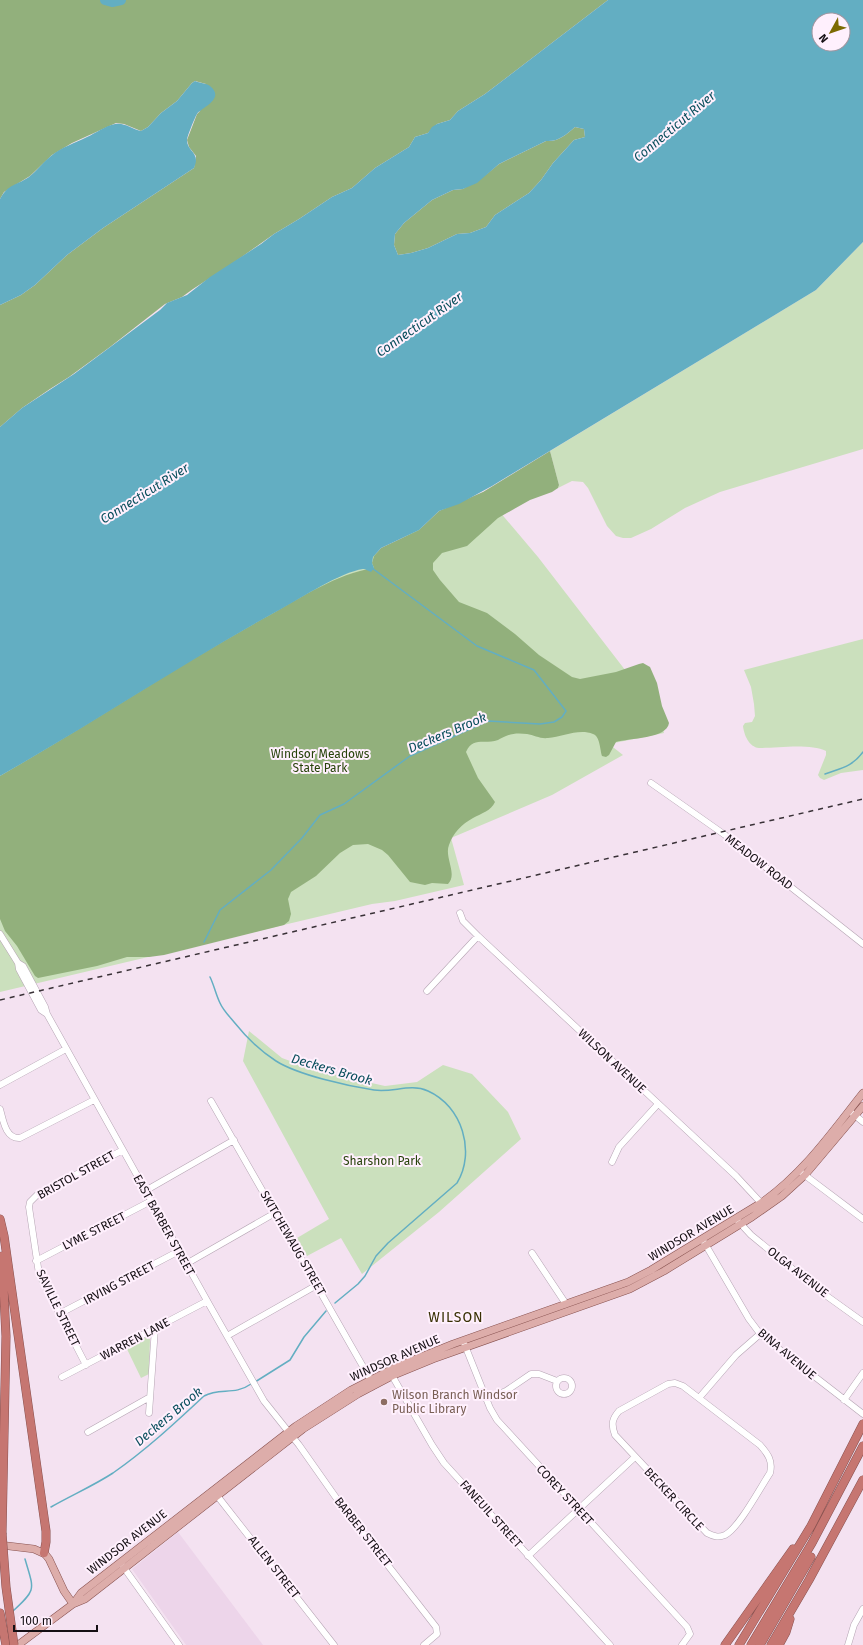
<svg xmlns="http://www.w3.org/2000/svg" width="863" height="1645" font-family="'Fira Sans',sans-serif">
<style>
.built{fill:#edd5ea}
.green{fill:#cbe0bd}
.forest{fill:#92b07c}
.water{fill:#63aec2;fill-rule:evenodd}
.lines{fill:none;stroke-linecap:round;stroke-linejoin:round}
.stream{stroke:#63aec2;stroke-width:1.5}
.river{stroke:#63aec2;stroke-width:10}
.minor-casing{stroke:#b5a4b3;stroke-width:7}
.major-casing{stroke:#885250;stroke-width:8}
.highway-casing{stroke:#885250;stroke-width:9}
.minor{stroke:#fff;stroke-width:6}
.major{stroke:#ddadaa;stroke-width:7}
.highway{stroke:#c67671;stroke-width:8}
.rail{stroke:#393137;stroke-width:1.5;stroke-dasharray:5 5;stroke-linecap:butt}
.highway-bridge-casing{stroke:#885250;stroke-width:9;stroke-linecap:butt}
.highway-bridge{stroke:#c67671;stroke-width:8}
.education-dot{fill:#8d6e63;stroke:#fff0fd;stroke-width:1.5}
.labels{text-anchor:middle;stroke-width:4;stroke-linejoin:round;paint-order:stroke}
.park-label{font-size:12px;fill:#27430a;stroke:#fff0fd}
.street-label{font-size:12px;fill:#150f14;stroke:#fff0fd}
.education-label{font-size:12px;fill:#785e54;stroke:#fff0fd;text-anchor:start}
.water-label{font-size:13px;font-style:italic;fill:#094e5c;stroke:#fff0fd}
.quarter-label{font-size:14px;letter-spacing:1px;fill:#383004;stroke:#fff0fd}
</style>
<rect width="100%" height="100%" fill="#f4e2f1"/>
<path class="built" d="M 178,1532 L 263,1645 L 186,1645 L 132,1569 Z"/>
<path class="green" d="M 863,242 L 863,449 L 720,492 L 685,508 L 651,529 L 631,538 L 623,538 L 616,536 L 607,526 L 588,488 L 583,482 L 572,481 L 558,488 L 559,485 L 550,451 L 816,290 Z
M 483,492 L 538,557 L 659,714 L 664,733 L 609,744 L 623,755 L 552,795 L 451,838 L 464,885 L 395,901 L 372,904 L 0,992 L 0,776 L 84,726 L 206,651 Z
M 863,639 L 863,770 L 841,773 L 824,780 L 820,778 L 818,775 L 826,755 L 826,751 C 810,743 777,748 759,748 C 749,747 744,735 743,726 L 745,723 L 752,722 L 755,716 L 754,704 L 751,687 L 744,670 Z
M 249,1031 L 282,1058 L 309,1068 L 349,1078 L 385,1086 L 417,1082 L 443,1065 L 472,1074 L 508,1112 L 521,1139 L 439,1212 L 362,1274 L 341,1238 L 307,1256 L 297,1238 L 329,1219 L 243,1061 Z
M 146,1337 L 150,1339 L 149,1374 L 141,1378 L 126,1347 Z"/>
<path class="forest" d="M 0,0 L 608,0 L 485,94 L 458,111 L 450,120 L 437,124 L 428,133 L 415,137 L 409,147 L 375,168 L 352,188 L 332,197 L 299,219 L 274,234 L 236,261 L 193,289 L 182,297 L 165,304 L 110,347 L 69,377 L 50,389 L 22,408 L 0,427 L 0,305 L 21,295 L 35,285 L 67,255 L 103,228 L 194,168 L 196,156 L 189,147 L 187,140 L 197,114 L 200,111 L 206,84 L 195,81 L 192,83 L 177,101 L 161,113 L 148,127 L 141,131 L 124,124 L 116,123 L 72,143 L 52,155 L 30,176 L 4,192 L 0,199 Z
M 575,127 L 584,129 L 585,137 L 574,140 L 553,163 L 541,180 L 529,193 L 495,215 L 486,227 L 470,233 L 457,234 L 428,248 L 411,253 L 398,255 L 394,245 L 395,234 L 404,223 L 432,200 L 453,190 L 463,189 L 488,173 L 499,164 L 546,141 C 558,142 566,135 575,127 Z
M 550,451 L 559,485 L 558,488 L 552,492 L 530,500 L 498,518 L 467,546 L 442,553 L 433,563 L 433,570 L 440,580 L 459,602 L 487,613 L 515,634 L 539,655 L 572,677 L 580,679 L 616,672 L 639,664 L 643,663 L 650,667 L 657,683 L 662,706 L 669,723 C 667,739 629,738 616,742 L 609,755 L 606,757 L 602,756 C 600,750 600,736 593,734 C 579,728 562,737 548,738 C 540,739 534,735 527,734 C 520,733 512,733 506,736 C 503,737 500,739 498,740 C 484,745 473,736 466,752 L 478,778 L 495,802 C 491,811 482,813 473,818 C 462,824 453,833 449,845 C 444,857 458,874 448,884 L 432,883 L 425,885 L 410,882 L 388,855 L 382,850 L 368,844 L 353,845 L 340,853 L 316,876 L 291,892 L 288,899 L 291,914 L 289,921 L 284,925 L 164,955 L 149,957 L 127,957 L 97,966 L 38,978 L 35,976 L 17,946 L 5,931 L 0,919 L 0,776 C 90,724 177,666 268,616 C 302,597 336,574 374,568 L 372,563 L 374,556 L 381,548 L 419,530 L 439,511 L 483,492 Z"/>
<path class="water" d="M 608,0 L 863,0 L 863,242 L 816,290 L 492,486 L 459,504 L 439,511 L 419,530 L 381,548 L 373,557 L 372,563 L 374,568 L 371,572 C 368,571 366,569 363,569 C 341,572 301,598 281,609 C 186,661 95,722 0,776 L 0,427 L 22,408 L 74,374 L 160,310 L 167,303 L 187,295 L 210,277 L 261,244 L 274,234 L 299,219 L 332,197 L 352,188 L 375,168 L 409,147 L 415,137 L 428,133 L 432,127 L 437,124 L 450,120 L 458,111 L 485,94 ZM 819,20 L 843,20 L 843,44 L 819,44 ZM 575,127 L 584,129 L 585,137 L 574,140 L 553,163 L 541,180 L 529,193 L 495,215 L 486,227 L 470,233 L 457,234 L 428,248 L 411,253 L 398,255 L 394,245 L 395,234 L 404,223 L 432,200 L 453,190 L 463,189 L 477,183 L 499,164 L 546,141 C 558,142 566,135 575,127 Z
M 195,81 C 200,83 206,83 210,86 C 226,99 201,108 197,114 C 195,117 187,137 187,140 C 187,152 201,152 194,168 L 103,228 L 67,255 L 35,285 L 21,295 L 0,305 L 0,199 C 9,183 16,186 29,177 C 37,171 43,162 51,156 C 62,147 75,143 87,137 C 96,133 105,126 115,124 C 124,122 132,129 141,131 L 148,127 L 161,113 L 177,101 L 192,83 Z"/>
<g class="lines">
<path class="stream" d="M 825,774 C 841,768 852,767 863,752
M 204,942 L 220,910 L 271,870 L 302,838 L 320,815 L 344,804 L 410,756 L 488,721 L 540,724 L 554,722 L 562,717 L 566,711 L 534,670 L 477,646 L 372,568
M 210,977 C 214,985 216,995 220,1003 C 223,1010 229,1016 234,1022 C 246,1037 260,1051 276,1061 C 298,1075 348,1086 374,1090 C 393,1093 410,1083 428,1091 C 462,1106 476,1152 457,1183 L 388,1243 L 376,1256 L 365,1276 L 358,1284 L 335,1303
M 255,1382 L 290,1360 L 304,1337 L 326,1311
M 51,1507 C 72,1495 93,1486 113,1473 C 146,1450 175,1423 204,1396 C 220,1387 234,1396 251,1384
M 13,1611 C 37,1589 34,1590 25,1559"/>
<path class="river" d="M 105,0 L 112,2 L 121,0"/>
<defs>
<path id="minor" d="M 651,783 L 725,835 L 863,944
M 460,913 L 463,921 L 478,936 L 736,1176 L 763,1205
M 0,934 L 18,963
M 427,991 L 478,936
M 47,1014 L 45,1007 L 23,966 L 18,963 L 19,969 L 41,1010 L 47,1014 L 210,1306 L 264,1401 L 299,1445 L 344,1509 L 436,1627 L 437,1634 L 424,1645
M 0,1085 L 66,1049
M 211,1101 L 373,1384
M 0,1109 C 3,1119 5,1139 20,1138 L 94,1100
M 852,1113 L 863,1122
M 612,1162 L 619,1147 L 658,1104
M 802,1173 L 863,1219
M 145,1191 L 234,1140
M 738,1221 L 751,1235 L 817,1289 L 863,1322
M 704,1242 L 749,1319 L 761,1335 L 863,1414
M 532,1253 L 566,1304
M 36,1261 L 151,1201
M 186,1264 L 275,1213
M 59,1314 L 179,1251
M 227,1336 L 317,1285
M 464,1343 L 490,1408 L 497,1420 L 687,1627 L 690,1634 L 682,1645
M 86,1365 L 39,1274 L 29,1207 L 30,1202 L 37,1195 L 123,1150
M 390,1372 L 432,1445 L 444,1463 L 610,1645
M 62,1377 L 207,1301
M556 1386a8 8 0 1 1 16 0a8 8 0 1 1-16 0Z
M 675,1383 L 683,1386 L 760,1445 C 768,1454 773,1461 770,1473 C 760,1488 739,1528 725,1535 C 718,1538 713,1536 707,1533 L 615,1435 C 611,1424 612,1419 619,1411 L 668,1384 Z
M 699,1398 L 736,1355 L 760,1334
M 486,1399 L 506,1391 L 531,1374 L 539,1374 L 557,1381
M 844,1400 L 863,1373
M 149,1413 L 155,1328
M 88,1432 L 150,1397
M 215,1493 L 334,1645
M 528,1556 L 635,1457
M 122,1565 L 179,1645
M 848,1645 L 854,1625 L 863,1609"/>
<path id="major" d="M 0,1545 L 34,1549 L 45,1554 L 49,1559 L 64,1591 L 73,1604
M 73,1604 L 85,1599 L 303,1429 L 358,1394 L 394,1375 L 433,1359 L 630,1289 L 664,1271 L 752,1217 L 782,1196 L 805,1175 L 863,1106
M 18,1645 L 73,1604 L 81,1593 L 296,1426 L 351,1390 L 396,1367 L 453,1344 L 628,1282 L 651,1270 L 761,1203 C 803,1174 832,1132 863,1093"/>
<path id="highway" d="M 0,1219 L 4,1236 L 46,1531 L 46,1542 L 44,1553
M 2,1256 L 6,1336 L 2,1533
M 0,1613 L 6,1645
M 725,1645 L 793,1549
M 739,1645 L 811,1526 L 863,1424
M 751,1645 L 812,1543 L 863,1446
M 760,1645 L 811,1557
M 771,1645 L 809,1580 L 863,1480
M 779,1645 L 786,1632 L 790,1619"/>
</defs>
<use href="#minor" class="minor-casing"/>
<use href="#major" class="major-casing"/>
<use href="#highway" class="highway-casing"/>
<use href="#minor" class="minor"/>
<use href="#major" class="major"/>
<use href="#highway" class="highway"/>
<path class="rail" d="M 0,1000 L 863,799"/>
<defs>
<path id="highway-bridge" d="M 2,1533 L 6,1587 L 14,1645"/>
</defs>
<use href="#highway-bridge" class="highway-bridge-casing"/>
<use href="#highway-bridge" class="highway-bridge"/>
</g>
<circle class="education-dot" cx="384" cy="1402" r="4"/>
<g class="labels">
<g class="park-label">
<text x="320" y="758">Windsor Meadows<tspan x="320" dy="14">State Park</tspan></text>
<text x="382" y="1165">Sharshon Park</text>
</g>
<g class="street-label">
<text transform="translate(759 862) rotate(38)" y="4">MEADOW ROAD</text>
<text transform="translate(612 1061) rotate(43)" y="4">WILSON AVENUE</text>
<text transform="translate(76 1175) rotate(-29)" y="4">BRISTOL STREET</text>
<text transform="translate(164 1225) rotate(61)" y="4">EAST BARBER STREET</text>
<text transform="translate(94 1231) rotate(-27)" y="4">LYME STREET</text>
<text transform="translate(691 1233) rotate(-31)" y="4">WINDSOR AVENUE</text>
<text transform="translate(293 1243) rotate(60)" y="4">SKITCHEWAUG STREET</text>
<text transform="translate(798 1272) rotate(38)" y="4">OLGA AVENUE</text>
<text transform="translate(119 1283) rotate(-28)" y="4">IRVING STREET</text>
<text transform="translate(58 1308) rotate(64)" y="4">SAVILLE STREET</text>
<text transform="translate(135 1339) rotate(-28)" y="4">WARREN LANE</text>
<text transform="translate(787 1354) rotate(40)" y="4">BINA AVENUE</text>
<text transform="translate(395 1358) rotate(-24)" y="4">WINDSOR AVENUE</text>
<text transform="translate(565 1495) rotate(47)" y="4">COREY STREET</text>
<text transform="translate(674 1499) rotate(47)" y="4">BECKER CIRCLE</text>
<text transform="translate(491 1514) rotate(48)" y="4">FANEUIL STREET</text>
<text transform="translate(363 1532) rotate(52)" y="4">BARBER STREET</text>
<text transform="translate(127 1542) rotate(-38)" y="4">WINDSOR AVENUE</text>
<text transform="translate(274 1567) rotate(52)" y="4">ALLEN STREET</text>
</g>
<g class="education-label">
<text x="392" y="1399">Wilson Branch Windsor<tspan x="392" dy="14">Public Library</tspan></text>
</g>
<g class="water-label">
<text transform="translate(674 126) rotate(-40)" y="5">Connecticut River</text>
<text transform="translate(419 324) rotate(-35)" y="5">Connecticut River</text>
<text transform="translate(144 493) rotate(-32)" y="5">Connecticut River</text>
<text transform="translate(447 732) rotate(-23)" y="5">Deckers Brook</text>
<text transform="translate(332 1069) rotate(16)" y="5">Deckers Brook</text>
<text transform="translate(168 1416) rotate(-40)" y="5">Deckers Brook</text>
</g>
<g class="quarter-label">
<text x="456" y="1322">WILSON</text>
</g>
</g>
<g transform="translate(831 32) rotate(230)"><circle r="19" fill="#fff0fd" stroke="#a196a0"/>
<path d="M0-3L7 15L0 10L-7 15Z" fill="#7c6a02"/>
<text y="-6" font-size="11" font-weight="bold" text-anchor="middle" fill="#150f14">N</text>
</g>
<path d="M14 1625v6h83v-6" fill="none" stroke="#150f14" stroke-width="2"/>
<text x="20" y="1625" font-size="12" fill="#150f14" stroke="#fff0fd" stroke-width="3" paint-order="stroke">100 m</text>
</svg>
